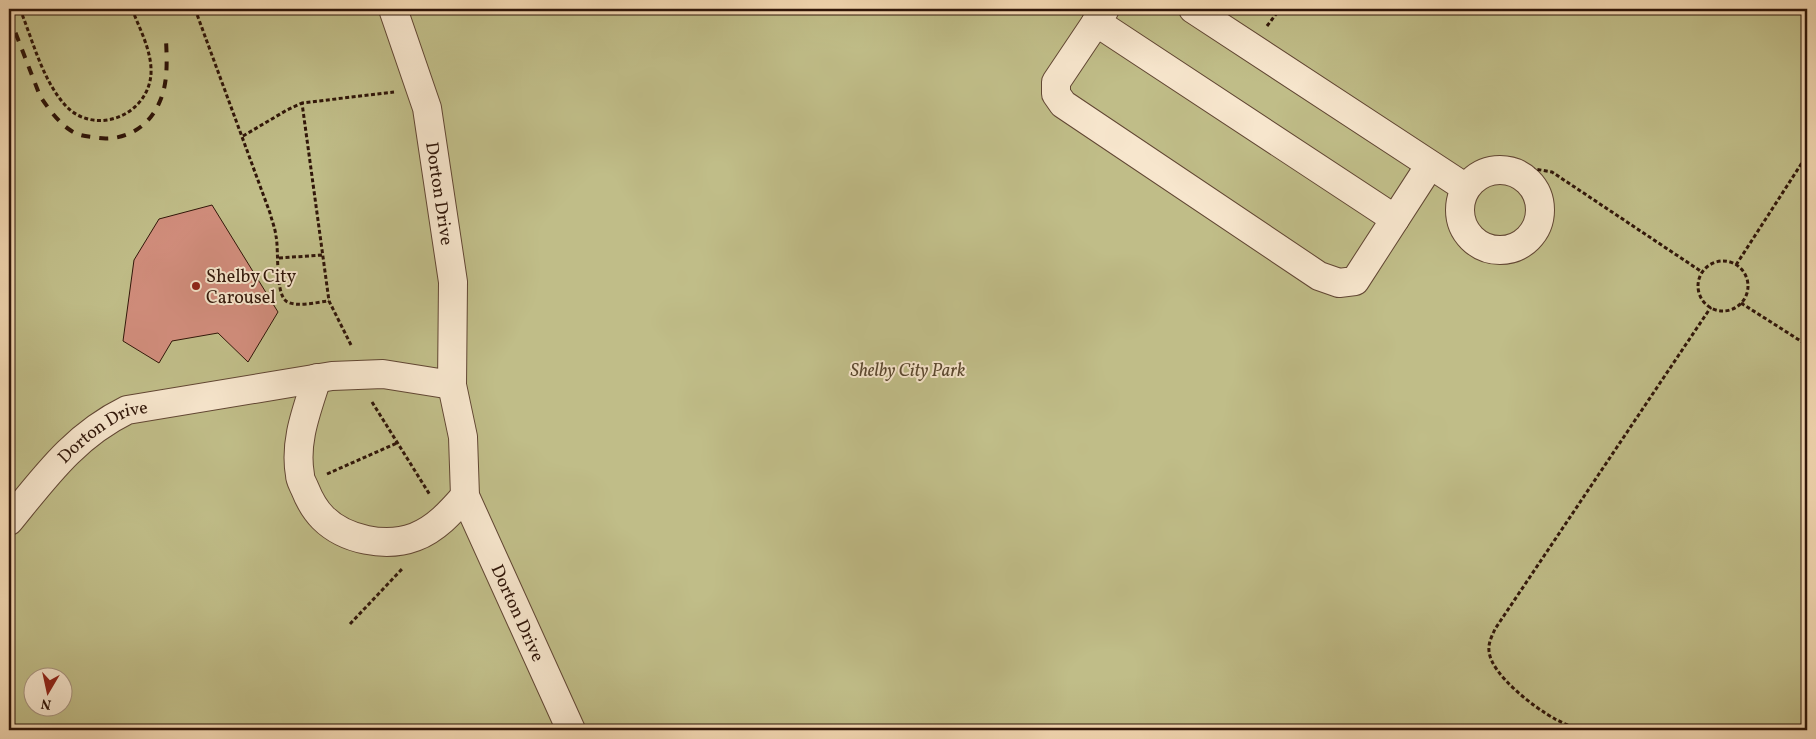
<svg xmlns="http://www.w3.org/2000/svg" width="1816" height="739" font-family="Vollkorn,serif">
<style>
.green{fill:#c0bd88;stroke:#786a48;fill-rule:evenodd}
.building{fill:#d18d7c;stroke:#301609}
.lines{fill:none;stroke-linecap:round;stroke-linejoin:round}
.minor-casing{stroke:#614633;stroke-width:30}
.path{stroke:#301609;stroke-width:3;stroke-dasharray:4 2.5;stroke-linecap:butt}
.minor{stroke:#f7e6cd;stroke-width:28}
.rail{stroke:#301609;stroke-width:4;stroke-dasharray:9 9;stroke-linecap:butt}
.poi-dot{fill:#8f2418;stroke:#f7e6cd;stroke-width:2}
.labels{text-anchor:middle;stroke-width:4;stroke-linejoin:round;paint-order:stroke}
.street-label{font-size:18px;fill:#301609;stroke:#f7e6cd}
.poi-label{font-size:18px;fill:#301609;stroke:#f7e6cd;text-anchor:start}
.park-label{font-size:18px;font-style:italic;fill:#5b482f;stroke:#f7e6cd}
</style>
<rect width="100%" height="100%" fill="#f3d8b2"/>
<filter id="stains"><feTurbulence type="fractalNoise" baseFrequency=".004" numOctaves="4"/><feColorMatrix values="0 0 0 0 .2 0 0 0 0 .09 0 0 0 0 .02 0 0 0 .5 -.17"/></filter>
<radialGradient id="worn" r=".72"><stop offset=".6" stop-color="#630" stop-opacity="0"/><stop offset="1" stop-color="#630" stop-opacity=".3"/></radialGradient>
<path class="green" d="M 9,9 L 1807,9 L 1807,730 L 9,730 ZM 32,676 L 62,676 L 62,706 L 32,706 Z"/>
<path class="building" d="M 212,205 L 278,312 L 248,362 L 218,333 L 172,341 L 159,363 L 123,341 L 134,260 L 159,219 Z"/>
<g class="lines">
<defs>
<g id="minor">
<path id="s1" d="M 393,9 L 427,108 L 453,282 L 452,385 L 463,437 L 465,496 L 571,730"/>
<path d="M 1105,9 L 1056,82 L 1056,94 L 1063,104 L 1319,276 L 1339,283 L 1355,281 L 1430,165"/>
<path d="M 1193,9 L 1466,188"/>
<path d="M 1096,22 L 1395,219"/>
<circle cx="1500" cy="210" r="40"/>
<path d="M 317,378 C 307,410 294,441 300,475 C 300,480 303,484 305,489 C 309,499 315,510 323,518 C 345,540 386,548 415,537 C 436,529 451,512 465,496"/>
<path id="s2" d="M 9,521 C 45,477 74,436 127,410 L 332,376 L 383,374 L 452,385"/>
</g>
</defs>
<use href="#minor" class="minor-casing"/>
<path class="path" d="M 20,9 C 33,41 42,79 65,105 C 94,137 148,116 151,74 C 152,51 140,30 132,9
M 195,9 L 270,213 C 272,221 275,228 276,236 C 279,250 275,292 286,301 C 296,308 317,302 329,301
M 298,9 C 307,14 319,12 329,9
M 1267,26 L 1280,9
M 243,136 L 287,110 L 302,103
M 1519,175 L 1535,169 L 1552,172 L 1702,272
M 279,258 L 323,255
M1698 286a25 25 0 1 1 50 0a25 25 0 1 1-50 0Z
M 1736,265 L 1807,155
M 1741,303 L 1807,345
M 351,345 L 329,301 L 302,103 L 394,92
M 372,402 L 430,495
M 327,474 L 397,443
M 350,624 L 402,569
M 1580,730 C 1571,727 1563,723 1555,719 C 1535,708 1491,675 1489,651 C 1488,643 1492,636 1495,629 L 1711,307"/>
<use href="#minor" class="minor"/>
<path class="rail" d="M 9,16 L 40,96 C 48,108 58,122 70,130 C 77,135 84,136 92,137 C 121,143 148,130 160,101 C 168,83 167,60 166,40"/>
</g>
<circle class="poi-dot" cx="196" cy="286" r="5"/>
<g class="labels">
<g class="street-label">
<text dy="6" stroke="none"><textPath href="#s1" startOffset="191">Dorton Drive</textPath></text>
<text dy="6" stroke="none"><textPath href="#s2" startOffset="132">Dorton Drive</textPath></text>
<text dy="6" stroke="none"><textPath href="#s1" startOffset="624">Dorton Drive</textPath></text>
</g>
<g class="poi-label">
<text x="206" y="282">Shelby City<tspan x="206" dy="21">Carousel</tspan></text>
</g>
<g class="park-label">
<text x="908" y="376">Shelby City Park</text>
</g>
</g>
<rect width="1816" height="739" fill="none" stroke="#f3d8b2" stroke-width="30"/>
<rect x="10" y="10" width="1796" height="719" fill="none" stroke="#301609" stroke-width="2.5"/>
<rect x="15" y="15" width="1786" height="709" fill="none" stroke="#301609"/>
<g transform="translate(48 692) rotate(189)"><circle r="24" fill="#f7e6cd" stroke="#a7937f"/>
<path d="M0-4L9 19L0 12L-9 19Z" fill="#8f2418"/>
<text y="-8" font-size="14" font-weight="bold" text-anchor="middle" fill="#301609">N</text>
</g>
<rect width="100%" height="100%" filter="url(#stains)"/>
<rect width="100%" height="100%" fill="url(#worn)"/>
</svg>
